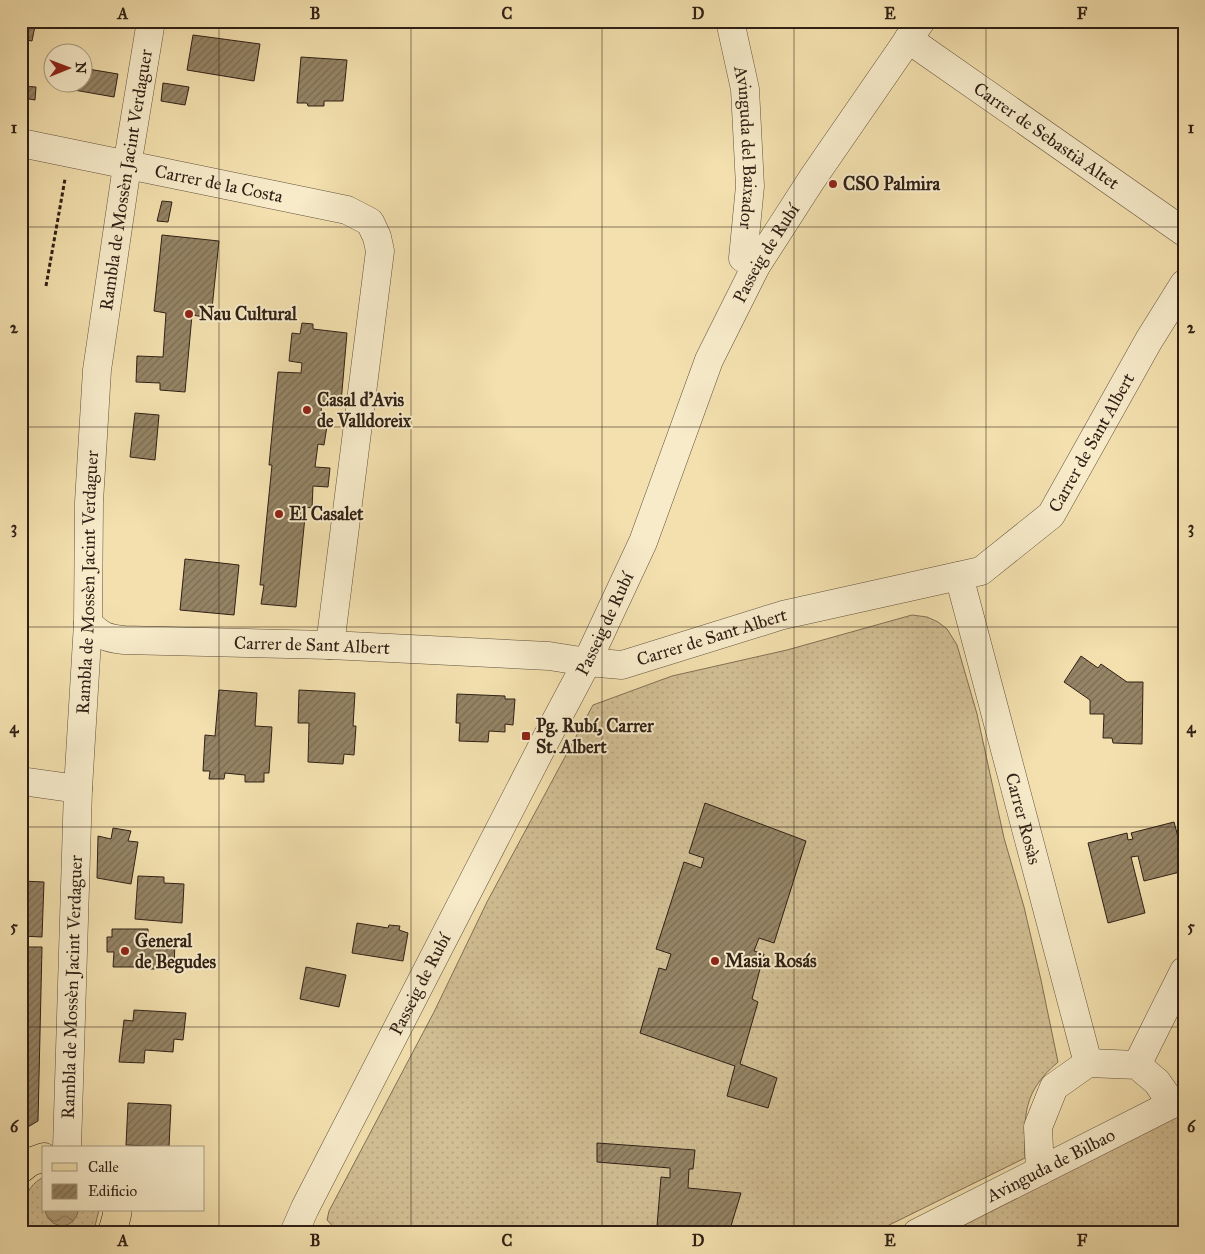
<svg xmlns="http://www.w3.org/2000/svg" width="1205" height="1254" font-family="'IM FELL Great Primer',serif">
<style>
.grass{fill:url(#grass-dots);stroke:#817055}
.water{fill:url(#water-waves);stroke:#7d6c52}
.building{fill:url(#building-hatch);stroke:#302016}
.lines{fill:none;stroke-linecap:round;stroke-linejoin:round}
.minor-casing{stroke:#61503c;stroke-width:29}
.major-casing{stroke:#302016;stroke-width:29}
.path{stroke:#302016;stroke-width:3;stroke-dasharray:4 2.5;stroke-linecap:butt}
.minor{stroke:#f7ebca;stroke-width:28}
.major{stroke:#f3e0ae;stroke-width:28}
.grid{fill:none;stroke:#302016;stroke-width:1;stroke-opacity:0.55}
.poi-dot{fill:#8f2418;stroke:#f7ebca;stroke-width:2}
.labels{text-anchor:middle;stroke-width:4;stroke-linejoin:round;paint-order:stroke}
.street-label{font-size:18px;fill:#302016;stroke:#f7ebca}
.poi-label{font-size:18px;font-weight:bold;fill:#302016;stroke:#f7ebca;text-anchor:start}
.neatline{fill:none;stroke:#302016;stroke-width:2}
.grid-label{font-size:16px;text-anchor:middle;font-weight:bold;fill:#302016}
</style>
<defs>
<pattern id="grass-dots" width="8" height="8" patternUnits="userSpaceOnUse" patternTransform="scale(1.25)"><rect width="8" height="8" fill="#d2bf94"/><path d="M2 2h.1M6 6h.1" fill="none" stroke="#b5a47f" stroke-width="1.8" stroke-linecap="round"/></pattern>
<pattern id="water-waves" width="16" height="10" patternUnits="userSpaceOnUse" patternTransform="scale(1.25)"><rect width="16" height="10" fill="#b19f7a"/><path d="M0 5q4-4 8 0t8 0" fill="none" stroke="#908163"/></pattern>
<pattern id="building-hatch" width="6" height="6" patternUnits="userSpaceOnUse" patternTransform="scale(1.25)"><rect width="6" height="6" fill="#958465"/><path d="M-1 1l2-2M0 6l6-6M5 7l2-2" fill="none" stroke="#7a6c52"/></pattern>
</defs>
<rect width="100%" height="100%" fill="#f3e0ae"/>
<filter id="stains"><feTurbulence type="fractalNoise" baseFrequency=".004" numOctaves="4"/><feColorMatrix values="0 0 0 0 .2 0 0 0 0 .09 0 0 0 0 .02 0 0 0 .5 -.17"/></filter>
<radialGradient id="worn" r=".72"><stop offset=".6" stop-color="#630" stop-opacity="0"/><stop offset="1" stop-color="#630" stop-opacity=".3"/></radialGradient>
<path class="grass" d="M 912,615 L 927,617 L 938,622 L 947,629 L 957,645 L 977,714 L 1004,838 L 1024,907 L 1041,980 L 1058,1062 C 1023,1092 1024,1114 1025,1158 L 873,1233 L 339,1233 L 327,1220 L 329,1211 L 434,1012 L 487,902 L 593,705 L 672,676 L 787,650 Z
M 1184,1099 L 1184,1233 L 917,1233 Z
M 44,1177 L 44,1210 L 99,1210 L 95,1226 L 91,1233 L 32,1233 C 20,1214 21,1188 44,1177 Z"/>
<path class="water" d="M 45,1210 L 78,1210 L 78,1212 C 72,1232 49,1229 45,1210 Z"/>
<path class="building" d="M 21,21 L 36,21 L 32,41 L 21,39 Z
M 193,35 L 260,44 L 254,81 L 187,70 Z
M 301,57 L 347,60 L 343,101 L 324,101 L 324,106 L 308,106 L 307,103 L 297,103 Z
M 82,68 L 118,74 L 114,97 L 57,87 L 58,82 L 82,82 Z
M 163,83 L 189,87 L 185,105 L 161,101 Z
M 21,86 L 36,87 L 35,100 L 23,98 L 21,110 Z
M 162,201 L 172,202 L 168,222 L 157,221 Z
M 162,235 L 219,241 L 211,318 L 192,315 L 185,392 L 160,390 L 160,383 L 136,382 L 137,356 L 163,357 L 166,313 L 154,311 Z
M 302,323 L 313,324 L 313,329 L 347,333 L 341,403 L 322,401 L 320,426 L 327,426 L 324,445 L 318,444 L 315,467 L 330,468 L 328,487 L 313,486 L 312,508 L 306,507 L 296,607 L 261,604 L 264,585 L 260,585 L 272,465 L 269,465 L 278,372 L 301,373 L 302,363 L 289,361 L 292,333 L 300,334 Z
M 135,413 L 159,415 L 155,460 L 130,457 Z
M 185,559 L 239,565 L 234,615 L 180,610 Z
M 1081,656 L 1098,668 L 1101,664 L 1127,682 L 1143,682 L 1142,744 L 1113,743 L 1112,738 L 1103,738 L 1104,714 L 1090,714 L 1090,700 L 1064,682 Z
M 219,690 L 257,693 L 255,726 L 272,727 L 269,773 L 264,773 L 264,782 L 245,782 L 245,775 L 225,773 L 224,779 L 209,779 L 210,771 L 203,771 L 205,735 L 215,736 Z
M 299,690 L 355,693 L 353,726 L 356,726 L 354,755 L 344,754 L 343,764 L 308,762 L 309,723 L 298,723 Z
M 457,694 L 505,696 L 505,699 L 515,699 L 513,725 L 505,724 L 505,732 L 489,731 L 488,742 L 459,741 L 460,723 L 456,723 Z
M 705,803 L 806,841 L 774,943 L 759,938 L 754,951 L 764,954 L 752,999 L 758,1002 L 740,1064 L 777,1078 L 768,1108 L 727,1096 L 735,1066 L 640,1033 L 659,968 L 666,970 L 671,954 L 656,949 L 684,862 L 701,868 L 704,858 L 689,853 Z
M 1174,822 L 1184,859 L 1184,871 L 1144,881 L 1138,856 L 1131,857 L 1145,913 L 1108,923 L 1088,843 L 1127,833 L 1128,840 L 1133,839 L 1131,833 Z
M 113,828 L 131,831 L 128,841 L 138,842 L 131,884 L 97,878 L 98,836 L 111,839 Z
M 138,876 L 164,877 L 164,883 L 184,884 L 182,923 L 135,919 Z
M 21,881 L 44,882 L 42,937 L 21,936 Z
M 357,923 L 388,928 L 389,925 L 400,926 L 399,930 L 408,933 L 403,961 L 352,953 Z
M 112,929 L 148,929 L 148,938 L 158,938 L 157,941 L 175,941 L 174,969 L 147,969 L 146,967 L 113,967 L 114,952 L 107,952 L 107,937 L 112,937 Z
M 21,947 L 42,947 L 38,1121 L 21,1131 Z
M 306,967 L 346,975 L 339,1007 L 300,999 Z
M 134,1010 L 186,1013 L 183,1040 L 174,1039 L 173,1052 L 145,1050 L 144,1063 L 119,1062 L 124,1020 L 133,1021 Z
M 128,1103 L 171,1105 L 169,1147 L 126,1145 Z
M 597,1143 L 695,1150 L 693,1169 L 689,1169 L 688,1188 L 741,1193 L 730,1229 L 727,1230 L 727,1233 L 714,1233 L 714,1229 L 657,1226 L 661,1177 L 670,1178 L 670,1168 L 597,1162 Z"/>
<g class="lines">
<defs>
<g id="minor">
<path id="s1" d="M 730,21 L 745,89 L 750,186 L 743,258 L 756,266"/>
<path id="s2" d="M 908,39 L 1184,232"/>
<path id="s3" d="M 21,143 L 347,210 L 370,222 L 377,237 L 380,251 L 330,645"/>
<path id="s4" d="M 959,576 L 1088,1063"/>
<path id="s5" d="M 88,623 C 101,636 105,638 124,640 L 330,645 L 549,656 L 587,662 L 622,665 L 783,615 L 981,571 L 1051,515 L 1149,340 L 1184,284"/>
<path d="M 21,781 L 78,789"/>
<path d="M 1137,1065 L 1184,971"/>
<path id="s6" d="M 67,1148 L 78,789 L 88,623 L 89,502 L 97,370 L 127,166 L 151,21"/>
<path d="M 1040,1171 L 1038,1127 L 1054,1087 L 1088,1063 L 1137,1065 L 1157,1082 L 1172,1104"/>
<path id="s7" d="M 294,1233 L 305,1208 L 543,745 L 587,662 L 643,542 L 709,360 L 756,266 L 812,179 L 921,21"/>
<path id="s8" d="M 917,1233 L 1184,1098"/>
</g>
<path id="major" d="M 21,1169 L 30,1162 L 44,1157
M 112,1233 L 117,1215 L 117,1210"/>
</defs>
<use href="#minor" class="minor-casing"/>
<use href="#major" class="major-casing"/>
<path class="path" d="M 46,286 L 65,179"/>
<use href="#minor" class="minor"/>
<use href="#major" class="major"/>
</g>
<path class="grid" d="M 219,21 L 219,1233M 411,21 L 411,1233M 602,21 L 602,1233M 794,21 L 794,1233M 986,21 L 986,1233M 21,227 L 1184,227M 21,427 L 1184,427M 21,627 L 1184,627M 21,827 L 1184,827M 21,1027 L 1184,1027"/>
<g class="poi-dot">
<circle cx="833" cy="184" r="5"/>
<circle cx="189" cy="314" r="5"/>
<circle cx="307" cy="410" r="5"/>
<circle cx="279" cy="514" r="5"/>
<rect x="521" y="731" width="10" height="10" rx="2.5"/>
<circle cx="125" cy="951" r="5"/>
<circle cx="715" cy="961" r="5"/>
</g>
<g class="labels">
<g class="street-label">
<text dy="6" stroke="none"><textPath href="#s2" startOffset="169">Carrer de Sebastià Altet</textPath></text>
<text dy="6" stroke="none"><textPath href="#s1" startOffset="128">Avinguda del Baixador</textPath></text>
<text dy="6" stroke="none"><textPath href="#s6" startOffset="971">Rambla de Mossèn Jacint Verdaguer</textPath></text>
<text dy="6" stroke="none"><textPath href="#s3" startOffset="202">Carrer de la Costa</textPath></text>
<text dy="6" stroke="none"><textPath href="#s7" startOffset="1089">Passeig de Rubí</textPath></text>
<text dy="6" stroke="none"><textPath href="#s5" startOffset="1084">Carrer de Sant Albert</textPath></text>
<text dy="6" stroke="none"><textPath href="#s6" startOffset="566">Rambla de Mossèn Jacint Verdaguer</textPath></text>
<text dy="6" stroke="none"><textPath href="#s7" startOffset="684">Passeig de Rubí</textPath></text>
<text dy="6" stroke="none"><textPath href="#s5" startOffset="634">Carrer de Sant Albert</textPath></text>
<text dy="6" stroke="none"><textPath href="#s5" startOffset="229">Carrer de Sant Albert</textPath></text>
<text dy="6" stroke="none"><textPath href="#s4" startOffset="251">Carrer Rosàs</textPath></text>
<text dy="6" stroke="none"><textPath href="#s7" startOffset="279">Passeig de Rubí</textPath></text>
<text dy="6" stroke="none"><textPath href="#s6" startOffset="161">Rambla de Mossèn Jacint Verdaguer</textPath></text>
<text dy="6" stroke="none"><textPath href="#s8" startOffset="150">Avinguda de Bilbao</textPath></text>
</g>
<g class="poi-label">
<text x="843" y="190">CSO Palmira</text>
<text x="199" y="320">Nau Cultural</text>
<text x="317" y="406">Casal d'Avis<tspan x="317" dy="21">de Valldoreix</tspan></text>
<text x="289" y="520">El Casalet</text>
<text x="536" y="732">Pg. Rubí, Carrer<tspan x="536" dy="21">St. Albert</tspan></text>
<text x="135" y="947">General<tspan x="135" dy="21">de Begudes</tspan></text>
<text x="725" y="967">Masia Rosás</text>
</g>
</g>
<rect width="1205" height="1254" fill="none" stroke="#f3e0ae" stroke-width="55"/>
<rect x="42" y="1146" width="162" height="65" fill="#f7ebca" stroke="#a79a82"/>
<rect x="52" y="1163" width="25" height="8" fill="#f3e0ae" stroke="#a79a82"/>
<text x="88" y="1172" font-size="15" fill="#302016">Calle</text>
<rect x="52" y="1184" width="25" height="15" fill="url(#building-hatch)" stroke="#a79a82"/>
<text x="88" y="1196" font-size="15" fill="#302016">Edificio</text>
<g transform="translate(68 68) rotate(89)"><circle r="24" fill="#f7ebca" stroke="#a79a82"/>
<path d="M0-4L9 19L0 12L-9 19Z" fill="#8f2418"/>
<text y="-8" font-size="14" font-weight="bold" text-anchor="middle" fill="#302016">N</text>
</g>
<rect x="28" y="28" width="1150" height="1198" class="neatline"/>
<g class="grid-label">
<text x="123" y="19">A</text>
<text x="315" y="19">B</text>
<text x="507" y="19">C</text>
<text x="698" y="19">D</text>
<text x="890" y="19">E</text>
<text x="1082" y="19">F</text>
<text x="14" y="133">1</text>
<text x="1191" y="133">1</text>
<text x="14" y="333">2</text>
<text x="1191" y="333">2</text>
<text x="14" y="533">3</text>
<text x="1191" y="533">3</text>
<text x="14" y="733">4</text>
<text x="1191" y="733">4</text>
<text x="14" y="932">5</text>
<text x="1191" y="932">5</text>
<text x="14" y="1132">6</text>
<text x="1191" y="1132">6</text>
<text x="123" y="1246">A</text>
<text x="315" y="1246">B</text>
<text x="507" y="1246">C</text>
<text x="698" y="1246">D</text>
<text x="890" y="1246">E</text>
<text x="1082" y="1246">F</text>
</g>
<rect width="100%" height="100%" filter="url(#stains)"/>
<rect width="100%" height="100%" fill="url(#worn)"/>
</svg>
